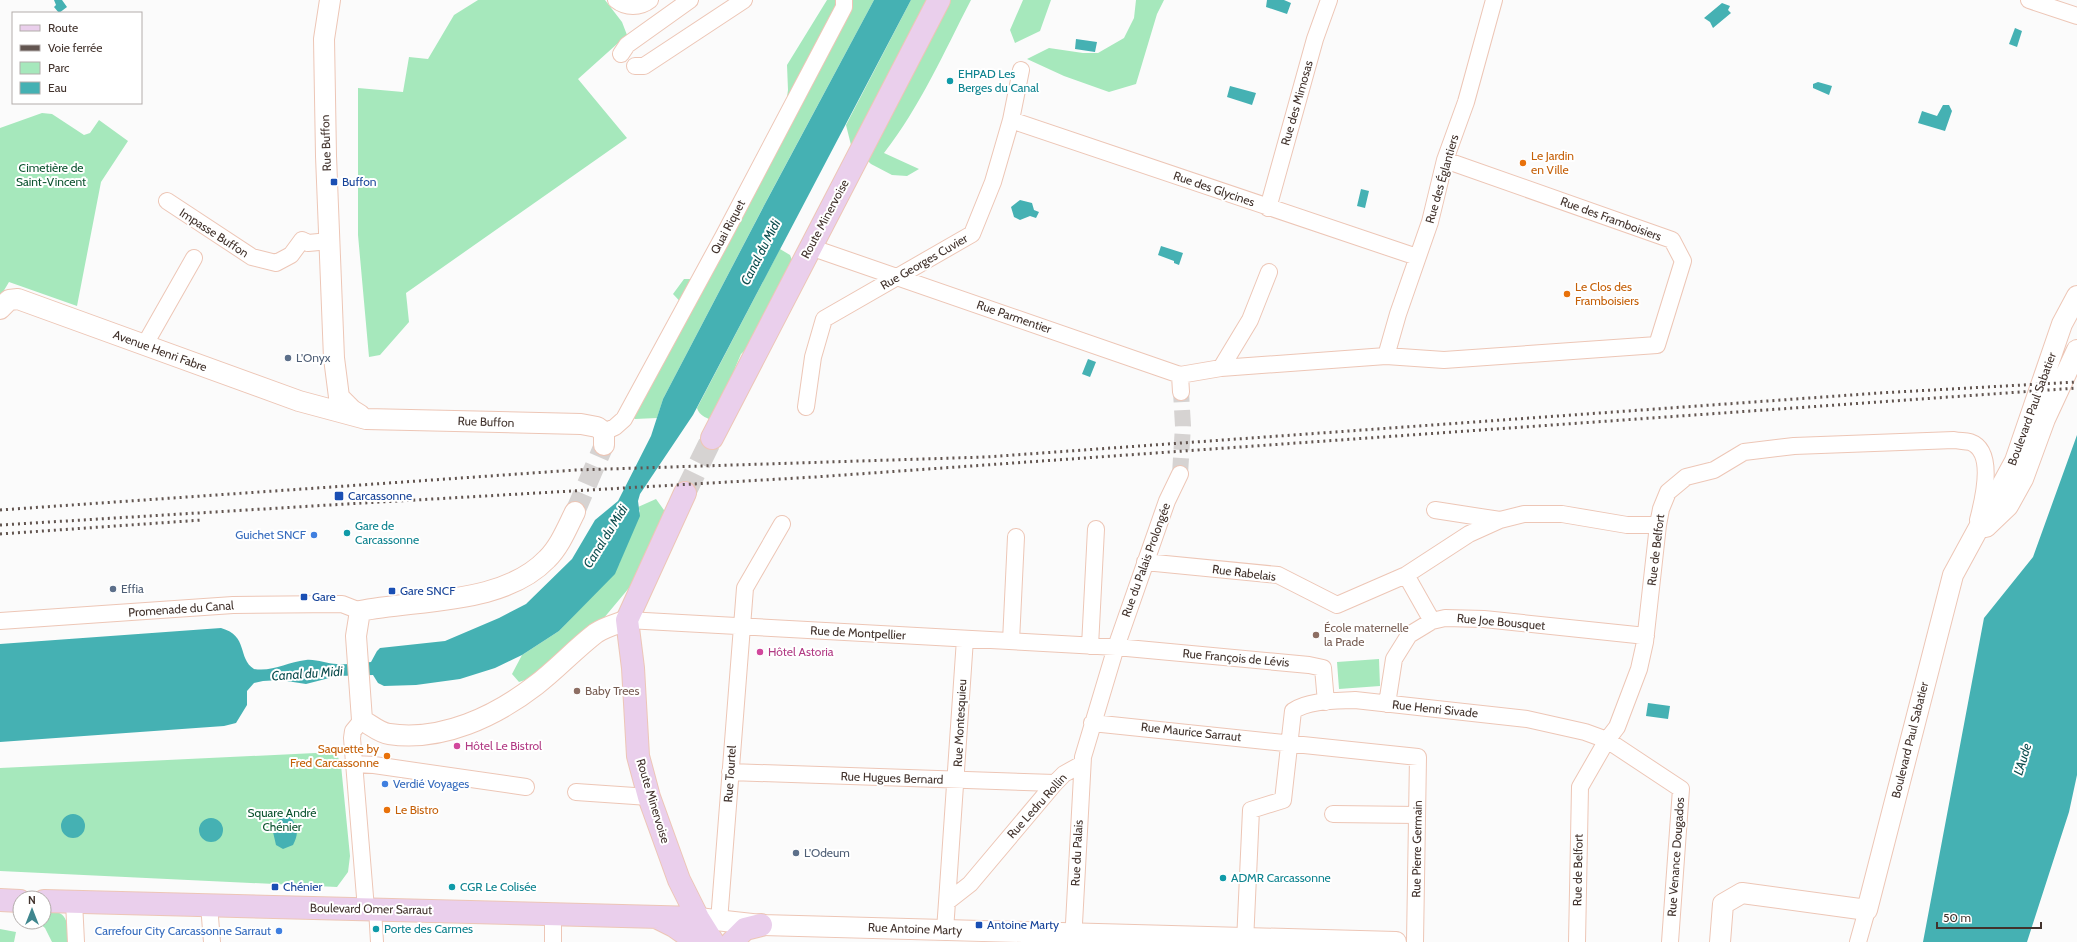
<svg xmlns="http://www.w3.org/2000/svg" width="2077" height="942" font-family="Cabin,sans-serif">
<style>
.green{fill:#a6e8bc}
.water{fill:#45b1b3}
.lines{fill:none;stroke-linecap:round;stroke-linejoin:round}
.minor-tunnel{stroke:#d6d3d2;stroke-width:16;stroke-dasharray:16 8;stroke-linecap:butt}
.tertiary-tunnel{stroke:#d6d3d2;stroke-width:20;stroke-dasharray:20 10;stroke-linecap:butt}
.secondary-tunnel{stroke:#d6d3d2;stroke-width:22;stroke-dasharray:22 11;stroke-linecap:butt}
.pedestrian-casing{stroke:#edc6b6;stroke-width:14}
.minor-casing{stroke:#edc6b6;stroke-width:18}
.tertiary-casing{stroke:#edc6b6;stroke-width:22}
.secondary-casing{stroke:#edc6b6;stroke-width:24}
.pedestrian{stroke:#fff;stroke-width:12}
.minor{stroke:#fff;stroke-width:16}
.tertiary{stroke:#fff;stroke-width:20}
.secondary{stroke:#eacfec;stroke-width:22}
.rail{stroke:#625550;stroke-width:3;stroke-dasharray:2 4;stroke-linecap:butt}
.culture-dot{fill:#0f9aa8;stroke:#fff;stroke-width:1.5}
.food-dot{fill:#e8710a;stroke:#fff;stroke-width:1.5}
.transit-dot{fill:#1a4fb4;stroke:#fff;stroke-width:1.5}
.service-dot{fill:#5c6f8a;stroke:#fff;stroke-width:1.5}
.shop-dot{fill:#3f7fe0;stroke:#fff;stroke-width:1.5}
.education-dot{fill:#8d6e63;stroke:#fff;stroke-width:1.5}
.hotel-dot{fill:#d1479c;stroke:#fff;stroke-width:1.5}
.labels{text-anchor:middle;stroke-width:4;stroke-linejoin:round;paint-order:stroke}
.culture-label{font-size:12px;fill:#0d838f;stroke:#fff;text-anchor:start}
.street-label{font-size:12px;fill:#42332d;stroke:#fff}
.food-label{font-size:12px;fill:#c56008;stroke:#fff;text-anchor:start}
.park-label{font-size:12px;fill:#0c532f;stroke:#fff}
.transit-label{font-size:12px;fill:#164399;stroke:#fff;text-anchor:start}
.service-label{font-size:12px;fill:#4e5e75;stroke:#fff;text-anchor:start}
.shop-label{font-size:12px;fill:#366cbe;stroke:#fff;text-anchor:end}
.education-label{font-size:12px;fill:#785e54;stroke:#fff;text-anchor:start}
.hotel-label{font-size:12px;fill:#b23c85;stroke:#fff;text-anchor:start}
.water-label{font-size:13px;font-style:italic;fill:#0c4d4e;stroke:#fff}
</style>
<rect width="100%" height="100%" fill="#fbfbfb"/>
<path class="green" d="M 478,0 L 605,0 L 622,22 L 627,35 L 578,79 L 627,138 L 406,293 L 409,322 L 380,355 L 369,357 L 358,235 L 358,88 L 403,92 L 409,57 L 428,59 L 454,15 Z
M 827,0 L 874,0 L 769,196 L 663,399 L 657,418 L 635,419 L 630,416 L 688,310 L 673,294 L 684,279 L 697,279 L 786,104 L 788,90 L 787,65 Z
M 911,0 L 971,0 C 944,52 920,107 884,153 L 919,169 L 907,176 L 892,175 L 871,164 L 851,145 L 846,125 Z
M 1023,0 L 1051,0 L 1040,31 L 1015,43 L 1010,30 Z
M 1136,0 L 1164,0 L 1157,14 L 1136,84 L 1109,92 L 1064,76 L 1027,59 L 1049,48 L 1083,53 L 1098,53 L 1124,38 L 1134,18 Z
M 42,113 L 52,114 L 84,135 L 90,133 L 99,120 L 128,141 L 101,182 L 77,306 L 9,282 L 0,297 L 0,128 Z
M 780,249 L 790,255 L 794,265 L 756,340 L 741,354 L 735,368 L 733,387 L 716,422 C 709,419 699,416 697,408 Z
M 656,499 L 669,517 L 634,582 L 598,625 L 528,679 L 519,682 L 512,674 L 522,655 L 559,631 L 603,585 L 619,564 L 640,511 L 638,507 Z
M 1379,659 L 1380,686 L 1339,689 L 1337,662 Z
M 336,752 L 341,765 L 350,856 L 348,872 L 337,887 L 0,871 L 0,768 Z
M 44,910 C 68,910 68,922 69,942 L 52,942 L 45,928 L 38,922 L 44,922 Z
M 0,929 L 16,932 L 14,942 L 0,942 Z"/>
<path class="water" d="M 54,0 L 62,0 L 67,7 L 59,13 L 54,7 L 56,5 Z
M 874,0 L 911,0 L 693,415 L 640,494 L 638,501 L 640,516 L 615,574 L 559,631 L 522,655 L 495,668 L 460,679 L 416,685 L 384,686 L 378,683 L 373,675 L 337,676 L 306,684 L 280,680 L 263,681 L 254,683 L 247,691 L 247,705 L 236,723 L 224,726 L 0,742 L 0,644 L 221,628 C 249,636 237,658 254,669 C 273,672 287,662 306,660 C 317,659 326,664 337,664 C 348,665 360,663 371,662 L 377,651 L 380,648 L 445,641 L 499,618 L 526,604 L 572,559 L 595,520 L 618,501 L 651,436 L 663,399 L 767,200 Z
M 1267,0 L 1284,0 L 1291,3 L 1287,14 L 1266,7 Z
M 1722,3 L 1730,6 L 1728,10 L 1731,13 L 1713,28 L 1710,22 L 1704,18 Z
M 2015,28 L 2022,31 L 2017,47 L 2009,44 Z
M 1076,39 L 1097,42 L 1095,52 L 1075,49 Z
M 1818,82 L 1832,86 L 1829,95 L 1813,88 L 1813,84 Z
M 1230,86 L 1256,93 L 1252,105 L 1227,97 Z
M 1943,105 L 1949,105 L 1952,111 L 1945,131 L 1918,123 L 1922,111 L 1937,116 Z
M 1361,189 L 1369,191 L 1365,208 L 1357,206 Z
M 1020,200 L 1032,203 L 1034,210 L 1039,212 L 1036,218 L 1030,216 L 1020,220 L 1014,217 L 1011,207 Z
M 1161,246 L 1183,253 L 1179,265 L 1174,263 L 1174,261 L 1158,255 Z
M 1088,359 L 1096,362 L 1090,377 L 1082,374 Z
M 2077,435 L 2077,775 L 2069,812 L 2027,942 L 1923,942 L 1984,618 L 2033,557 Z
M 1648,703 L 1670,706 L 1668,719 L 1646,716 Z
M61 826a12 12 0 1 1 24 0a12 12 0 1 1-24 0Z
M 285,816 L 290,817 C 298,826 299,834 293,845 L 283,849 L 276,845 L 273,832 L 278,820 Z
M199 830a12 12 0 1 1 24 0a12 12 0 1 1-24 0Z"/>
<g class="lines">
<path class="minor-tunnel" d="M 1180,474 L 1183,426 L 1181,392"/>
<path class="tertiary-tunnel" d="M 575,512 L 604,445"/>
<path class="secondary-tunnel" d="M 685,493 L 712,438"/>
<defs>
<path id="pedestrian" d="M 375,909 L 377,942"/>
<path id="minor" d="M 616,0 C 626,8 640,8 650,0
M 2029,0 L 2077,16
M 621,54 L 627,45 L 690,0
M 635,66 L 644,66 L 744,0
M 1011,120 L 1417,257
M 167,201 L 252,257 L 276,263 L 291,255 L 302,240 L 308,243 L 330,241
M 1268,208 L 1315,39 L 1329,0
M 810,247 L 1180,375 L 1221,368 L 1386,356 L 1444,360 L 1657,345 L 1683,261 L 1672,240 L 1445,160
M 144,346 L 194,258
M 1386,356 L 1398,314 L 1430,222 L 1445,160 L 1466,102 L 1494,0
M 1221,368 L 1250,320 L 1269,272
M 1180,375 L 1181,392
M 806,407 L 813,357 L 824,319 L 972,234 L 993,182 L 1011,120 L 1021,70
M 604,432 L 615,427 L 624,419 L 724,235 L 844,7 L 844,0
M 1435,510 L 1500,520 L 1524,514 L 1562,514 L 1627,525 L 1658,525
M 1145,562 L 1278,575 L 1337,605 L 1406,575 L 1469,534 L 1500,520
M 1406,575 L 1432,621
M 627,620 L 1116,647 L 1309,665 L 1323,668 L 1326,702
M 0,621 L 233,605 L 342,604 L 360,611
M 1011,641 L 1016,537
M 1090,646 L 1096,529
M 1387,704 L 1394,659 L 1409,635 L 1432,621 L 1445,618 L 1484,619 L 1646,636
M 362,720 L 353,731 L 352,738 L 366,909
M 1092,723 L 1418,757 L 1415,942
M 354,764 L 374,765 L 526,787
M 730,772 L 1055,783
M 576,792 L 649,797
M 1333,814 L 1417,815
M 74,902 L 76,942
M 947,902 L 965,639
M 209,905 L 212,942
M 553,914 L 553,942
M 719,921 L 745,588 L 782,524
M 945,930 L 947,902 L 970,884 L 1055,783 L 1064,774 L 1082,764
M 1073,942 L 1083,757 L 1116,647 L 1167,501 L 1180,474
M 1245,942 L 1251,810 L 1283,800 L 1293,711 C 1309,700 1336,701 1355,700 L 1527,719 L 1585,732 L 1607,740 L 1681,789 L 1670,942
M 1577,942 L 1580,787 L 1607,740 L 1617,727 L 1639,669 L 1645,642 L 1658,525 L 1661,509 L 1668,492 L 1686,477 L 1714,470 L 1744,452 L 1794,446 L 1954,440 C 1959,441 1965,441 1970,442 C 1996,451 1983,501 1978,520
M 1858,942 L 1867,910"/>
<path id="tertiary" d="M 330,0 L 324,39 L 326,156 L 334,358 L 339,397 L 352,410 L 360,415
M 0,309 L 9,300 L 18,299 L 299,401 L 366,419 L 581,424 L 597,427 L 604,432 L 604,445
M 575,512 C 567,528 560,546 547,559 C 503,605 419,599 360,611 L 356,636 L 362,720 C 371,725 380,733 389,734 C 442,742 496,716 536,685 C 557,669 575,649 596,633 C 605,627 617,624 627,620
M 1986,527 L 2008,506 L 2023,479 L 2045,419 L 2077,350
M 698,918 L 761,925 L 1396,942
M 1720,942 L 1723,904 L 1742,893 L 1867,910 L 1953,575 L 2015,461 L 2062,324 L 2077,296"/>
<path id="secondary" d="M 712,438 L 939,0
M 685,493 L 627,620 L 633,668 L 638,756 L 649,797 L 679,880 L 698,918 L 713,942
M 0,900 L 20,901
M 44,901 L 698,918
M 658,918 L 674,926 L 697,942
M 732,942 L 745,929 L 761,925"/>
</defs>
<use href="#pedestrian" class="pedestrian-casing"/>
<use href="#minor" class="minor-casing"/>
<use href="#tertiary" class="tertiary-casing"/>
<use href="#secondary" class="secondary-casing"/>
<use href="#pedestrian" class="pedestrian"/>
<use href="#minor" class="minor"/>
<use href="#tertiary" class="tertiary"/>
<use href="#secondary" class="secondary"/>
<path class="rail" d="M 0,510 L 576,470 L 986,457 L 1879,393 L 2077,382
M 0,525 L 346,504 L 815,477 L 2077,388
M 0,534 L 202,520"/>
</g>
<g class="culture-dot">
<circle cx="950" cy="81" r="4"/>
<circle cx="347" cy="533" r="4"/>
<circle cx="1223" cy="878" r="4"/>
<circle cx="452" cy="887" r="4"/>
<circle cx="376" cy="929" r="4"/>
</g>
<g class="food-dot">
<circle cx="1523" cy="163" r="4"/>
<circle cx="1567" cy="294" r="4"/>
<circle cx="387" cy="756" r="4"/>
<circle cx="387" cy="810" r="4"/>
</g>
<g class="transit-dot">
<rect x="330" y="178" width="8" height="8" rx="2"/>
<rect x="334" y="491" width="10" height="10" rx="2"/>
<rect x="388" y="587" width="8" height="8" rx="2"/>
<rect x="300" y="593" width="8" height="8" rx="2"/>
<rect x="271" y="883" width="8" height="8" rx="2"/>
<rect x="975" y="921" width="8" height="8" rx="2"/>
</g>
<g class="service-dot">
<circle cx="288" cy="358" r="4"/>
<circle cx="113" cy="589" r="4"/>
<circle cx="796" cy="853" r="4"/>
</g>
<g class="shop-dot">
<circle cx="314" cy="535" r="4"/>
<circle cx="385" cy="784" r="4"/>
<circle cx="279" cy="931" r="4"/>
</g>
<g class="education-dot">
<circle cx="1316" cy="635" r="4"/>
<circle cx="577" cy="691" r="4"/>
</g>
<g class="hotel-dot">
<circle cx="760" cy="652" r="4"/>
<circle cx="457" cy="746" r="4"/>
</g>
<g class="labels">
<g class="culture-label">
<text x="958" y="78">EHPAD Les<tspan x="958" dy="14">Berges du Canal</tspan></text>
<text x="355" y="530">Gare de<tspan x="355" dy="14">Carcassonne</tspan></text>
<text x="1231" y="882">ADMR Carcassonne</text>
<text x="460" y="891">CGR Le Colisée</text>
<text x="384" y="933">Porte des Carmes</text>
</g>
<g class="street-label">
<text transform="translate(1297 103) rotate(-74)" y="4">Rue des Mimosas</text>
<text transform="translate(326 143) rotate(-92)" y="4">Rue Buffon</text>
<text transform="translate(1442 179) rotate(-74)" y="4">Rue des Églantiers</text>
<text transform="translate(1214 189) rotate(19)" y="4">Rue des Glycines</text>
<text transform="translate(825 219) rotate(-62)" y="4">Route Minervoise</text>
<text transform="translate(1611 219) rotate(20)" y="4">Rue des Framboisiers</text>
<text transform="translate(728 227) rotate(-62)" y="4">Quai Riquet</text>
<text transform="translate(214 233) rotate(33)" y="4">Impasse Buffon</text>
<text transform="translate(924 262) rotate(-30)" y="4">Rue Georges Cuvier</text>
<text transform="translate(1014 317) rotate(19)" y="4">Rue Parmentier</text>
<text transform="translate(160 351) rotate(20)" y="4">Avenue Henri Fabre</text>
<text transform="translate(2032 409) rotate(-70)" y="4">Boulevard Paul Sabatier</text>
<text transform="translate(486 422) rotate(2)" y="4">Rue Buffon</text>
<text transform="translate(1656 550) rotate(-83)" y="4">Rue de Belfort</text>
<text transform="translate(1146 560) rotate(-70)" y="4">Rue du Palais Prolongée</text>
<text transform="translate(1244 573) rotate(7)" y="4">Rue Rabelais</text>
<text transform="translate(181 609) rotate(-4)" y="4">Promenade du Canal</text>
<text transform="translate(1501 622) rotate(5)" y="4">Rue Joe Bousquet</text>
<text transform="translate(858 633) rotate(3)" y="4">Rue de Montpellier</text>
<text transform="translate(1236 658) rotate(5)" y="4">Rue François de Lévis</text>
<text transform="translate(1435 709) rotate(6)" y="4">Rue Henri Sivade</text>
<text transform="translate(960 723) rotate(-87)" y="4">Rue Montesquieu</text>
<text transform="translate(1191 732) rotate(6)" y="4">Rue Maurice Sarraut</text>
<text transform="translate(1910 740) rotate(-76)" y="4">Boulevard Paul Sabatier</text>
<text transform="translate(730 774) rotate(-86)" y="4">Rue Tourtel</text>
<text transform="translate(892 778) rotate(2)" y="4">Rue Hugues Bernard</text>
<text transform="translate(653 801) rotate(73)" y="4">Route Minervoise</text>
<text transform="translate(1037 806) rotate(-48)" y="4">Rue Ledru Rollin</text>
<text transform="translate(1417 849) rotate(-89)" y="4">Rue Pierre Germain</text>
<text transform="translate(1077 853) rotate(-87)" y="4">Rue du Palais</text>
<text transform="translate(1676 857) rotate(-86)" y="4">Rue Venance Dougados</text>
<text transform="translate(1578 870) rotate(-89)" y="4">Rue de Belfort</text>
<text transform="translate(371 909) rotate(1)" y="4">Boulevard Omer Sarraut</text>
<text transform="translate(915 929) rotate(2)" y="4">Rue Antoine Marty</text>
</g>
<g class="food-label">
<text x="1531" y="160">Le Jardin<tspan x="1531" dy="14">en Ville</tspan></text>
<text x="1575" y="291">Le Clos des<tspan x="1575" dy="14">Framboisiers</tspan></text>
<text x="379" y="753" text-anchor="end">Saquette by<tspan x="379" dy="14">Fred Carcassonne</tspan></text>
<text x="395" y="814">Le Bistro</text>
</g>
<g class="park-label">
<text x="51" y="172">Cimetière de<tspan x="51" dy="14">Saint-Vincent</tspan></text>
<text x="282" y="817">Square André<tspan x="282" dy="14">Chénier</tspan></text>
</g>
<g class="transit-label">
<text x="342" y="186">Buffon</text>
<text x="348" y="500">Carcassonne</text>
<text x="400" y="595">Gare SNCF</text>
<text x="312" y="601">Gare</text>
<text x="283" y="891">Chénier</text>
<text x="987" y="929">Antoine Marty</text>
</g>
<g class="service-label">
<text x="296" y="362">L'Onyx</text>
<text x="121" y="593">Effia</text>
<text x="804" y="857">L'Odeum</text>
</g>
<g class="shop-label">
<text x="306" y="539">Guichet SNCF</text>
<text x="393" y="788" text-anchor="start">Verdié Voyages</text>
<text x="271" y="935">Carrefour City Carcassonne Sarraut</text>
</g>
<g class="education-label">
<text x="1324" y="632">École maternelle<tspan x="1324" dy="14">la Prade</tspan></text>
<text x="585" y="695">Baby Trees</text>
</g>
<g class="hotel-label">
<text x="768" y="656">Hôtel Astoria</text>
<text x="465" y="750">Hôtel Le Bistrol</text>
</g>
<g class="water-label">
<text transform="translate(760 252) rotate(-63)" y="5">Canal du Midi</text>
<text transform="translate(605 536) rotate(-58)" y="5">Canal du Midi</text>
<text transform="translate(307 673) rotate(-4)" y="5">Canal du Midi</text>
<text transform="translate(2022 759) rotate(-73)" y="5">L'Aude</text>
</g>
</g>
<rect x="12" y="12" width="130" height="92" fill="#ffffff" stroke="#b3adab"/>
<rect x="20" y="25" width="20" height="6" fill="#eacfec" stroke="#b3adab"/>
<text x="48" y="32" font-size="12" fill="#42332d">Route</text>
<rect x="20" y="45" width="20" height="6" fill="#625550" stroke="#b3adab"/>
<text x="48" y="52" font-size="12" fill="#42332d">Voie ferrée</text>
<rect x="20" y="62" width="20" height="12" fill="#a6e8bc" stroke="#b3adab"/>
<text x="48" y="72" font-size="12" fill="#42332d">Parc</text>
<rect x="20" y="82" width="20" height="12" fill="#45b1b3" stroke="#b3adab"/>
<text x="48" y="92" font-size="12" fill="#42332d">Eau</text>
<g transform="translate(32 910)"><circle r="19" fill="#ffffff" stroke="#b3adab"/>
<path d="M0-3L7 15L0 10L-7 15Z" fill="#3f868e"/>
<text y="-6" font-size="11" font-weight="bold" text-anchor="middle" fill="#42332d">N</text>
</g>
<path d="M1937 922v6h104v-6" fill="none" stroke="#42332d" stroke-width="2"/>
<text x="1943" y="922" font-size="12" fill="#42332d" stroke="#ffffff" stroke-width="3" paint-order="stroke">50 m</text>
</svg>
